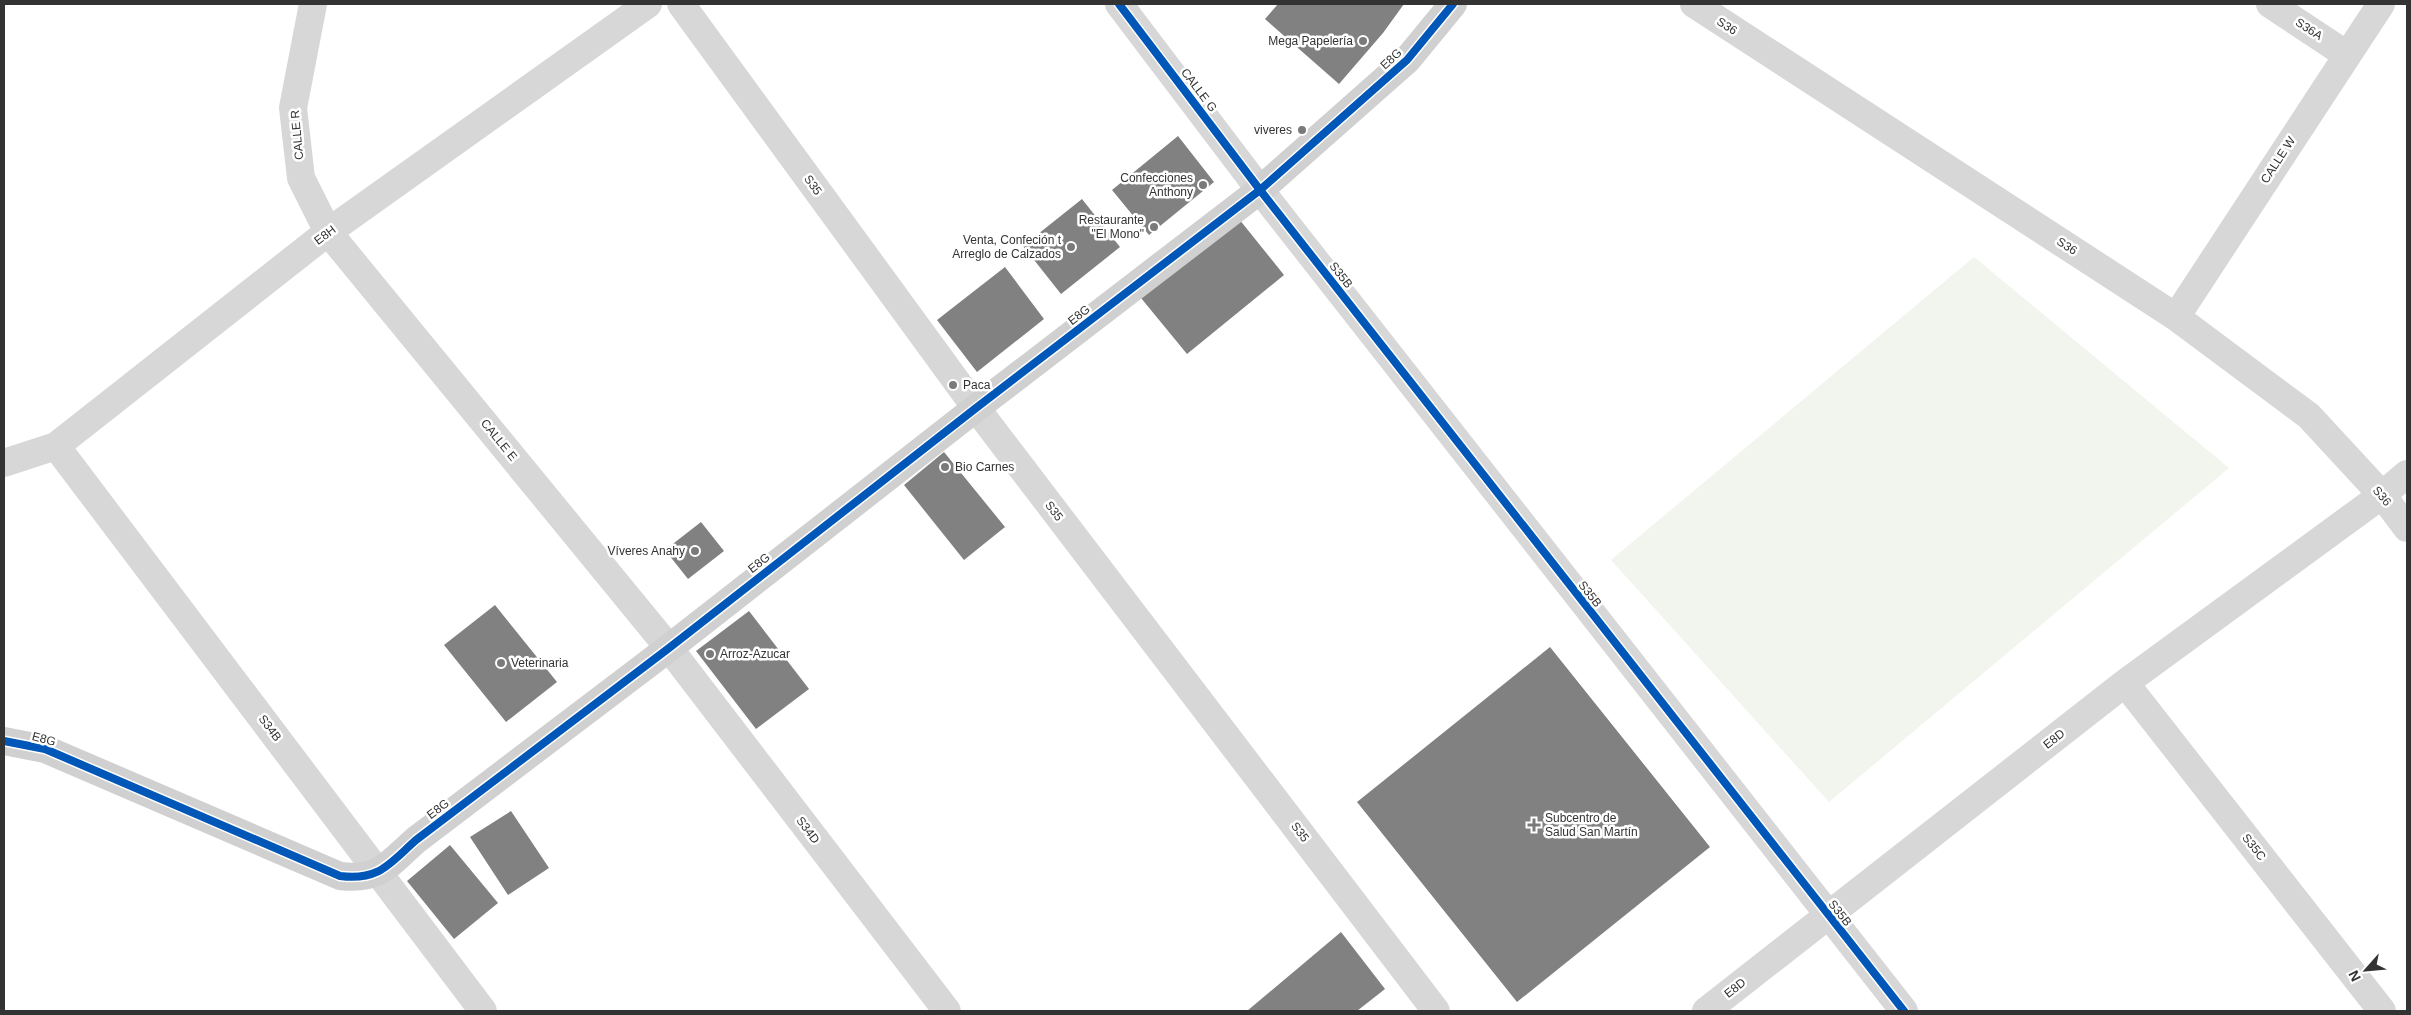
<svg xmlns="http://www.w3.org/2000/svg" width="2411" height="1015" font-family="Arial,sans-serif">
<style>
.green{fill:#f1f5ed}
.building{fill:#818181}
.lines{fill:none;stroke-linecap:round;stroke-linejoin:round}
.street{stroke:#d7d7d7;stroke-width:28}
.secondary{stroke:#d0d0d0;stroke-width:28}
.cycleway-casing{stroke:#fff;stroke-width:11}
.cycleway{stroke:#0057b8;stroke-width:8}
.poi-dot{fill:#7a7a7a;stroke:#fff;stroke-width:2}
.labels{text-anchor:middle;stroke-width:5;stroke-linejoin:round;paint-order:stroke}
.street-label{font-size:12px;fill:#333;stroke:#fff}
.poi-label{font-size:12px;fill:#333;stroke:#fff;text-anchor:end}
</style>
<rect width="100%" height="100%" fill="#fff"/>
<path class="green" d="M 1974,257 L 2229,468 L 1829,802 L 1611,560 Z"/>
<path class="building" d="M 1278,4 L 1404,4 L 1383,33 L 1339,84 L 1265,19 Z
M 1178,136 L 1214,182 L 1149,235 L 1112,190 Z
M 1082,199 L 1120,247 L 1061,294 L 1023,246 Z
M 1239,219 L 1284,275 L 1187,354 L 1141,298 Z
M 1005,267 L 1044,319 L 977,372 L 937,320 Z
M 944,452 L 1005,527 L 964,560 L 904,485 Z
M 701,522 L 724,551 L 688,579 L 665,550 Z
M 495,605 L 557,682 L 506,722 L 444,645 Z
M 749,611 L 809,689 L 756,729 L 696,651 Z
M 1550,647 L 1710,847 L 1517,1002 L 1357,802 Z
M 511,811 L 549,868 L 508,895 L 470,837 Z
M 450,845 L 498,903 L 454,939 L 407,881 Z
M 1341,932 L 1385,989 L 1357,1011 L 1247,1011 Z"/>
<g class="lines">
<path class="street" d="M 313,4 L 293,108 L 301,178 L 328,232 L 669,648 L 947,1011
M 681,4 L 976,408 L 1436,1011
M 1119,4 L 1260,190 L 1904,1011
M 1694,4 L 2176,317 L 2309,416 L 2382,495 L 2407,528
M 2270,4 L 2347,55
M 2176,317 L 2381,4
M 56,446 L 483,1011
M 4,463 L 56,446 L 328,232 L 648,4
M 2125,683 L 2382,1011
M 1706,1011 L 2125,683 L 2382,495 L 2407,474"/>
<path class="secondary" d="M 4,741 L 45,749 L 340,876 C 379,881 389,864 416,840 L 669,648 L 976,408 L 1260,190 L 1407,60 L 1453,4"/>
<defs>
<path id="cycleway" d="M 1119,4 L 1260,190 L 1904,1011
M 4,741 L 45,749 L 340,876 C 379,881 389,864 416,840 L 669,648 L 976,408 L 1260,190 L 1407,60 L 1453,4"/>
</defs>
<use href="#cycleway" class="cycleway-casing"/>
<use href="#cycleway" class="cycleway"/>
</g>
<g class="poi-dot">
<circle cx="1363" cy="41" r="5"/>
<circle cx="1302" cy="130" r="5"/>
<circle cx="1203" cy="185" r="5"/>
<circle cx="1154" cy="227" r="5"/>
<circle cx="1071" cy="247" r="5"/>
<circle cx="953" cy="385" r="5"/>
<circle cx="945" cy="467" r="5"/>
<circle cx="695" cy="551" r="5"/>
<circle cx="710" cy="654" r="5"/>
<circle cx="501" cy="663" r="5"/>
<path d="M1531.5 817.5h5v5h5v5h-5v5h-5v-5h-5v-5h5z"/>
</g>
<g class="labels">
<g class="street-label">
<text transform="translate(1727 26) rotate(33)" y="4">S36</text>
<text transform="translate(2309 29) rotate(33)" y="4">S36A</text>
<text transform="translate(1391 59) rotate(-43)" y="4">E8G</text>
<text transform="translate(1199 90) rotate(53)" y="4">CALLE G</text>
<text transform="translate(297 135) rotate(-95)" y="4">CALLE R</text>
<text transform="translate(2278 160) rotate(-57)" y="4">CALLE W</text>
<text transform="translate(813 185) rotate(54)" y="4">S35</text>
<text transform="translate(325 235) rotate(-37)" y="4">E8H</text>
<text transform="translate(2067 246) rotate(33)" y="4">S36</text>
<text transform="translate(1341 275) rotate(52)" y="4">S35B</text>
<text transform="translate(1079 315) rotate(-38)" y="4">E8G</text>
<text transform="translate(499 440) rotate(51)" y="4">CALLE E</text>
<text transform="translate(2382 496) rotate(50)" y="4">S36</text>
<text transform="translate(1054 511) rotate(53)" y="4">S35</text>
<text transform="translate(759 563) rotate(-38)" y="4">E8G</text>
<text transform="translate(1590 594) rotate(52)" y="4">S35B</text>
<text transform="translate(270 728) rotate(53)" y="4">S34B</text>
<text transform="translate(44 739) rotate(15)" y="4">E8G</text>
<text transform="translate(2054 739) rotate(-38)" y="4">E8D</text>
<text transform="translate(438 809) rotate(-37)" y="4">E8G</text>
<text transform="translate(808 830) rotate(53)" y="4">S34D</text>
<text transform="translate(1300 832) rotate(53)" y="4">S35</text>
<text transform="translate(2254 847) rotate(52)" y="4">S35C</text>
<text transform="translate(1840 913) rotate(52)" y="4">S35B</text>
<text transform="translate(1735 988) rotate(-38)" y="4">E8D</text>
</g>
<g class="poi-label">
<text x="1353" y="45">Mega Papelería</text>
<text x="1292" y="134">viveres</text>
<text x="1193" y="182">Confecciones<tspan x="1193" dy="14">Anthony</tspan></text>
<text x="1144" y="224">Restaurante<tspan x="1144" dy="14">"El Mono"</tspan></text>
<text x="1061" y="244">Venta, Confeción t<tspan x="1061" dy="14">Arreglo de Calzados</tspan></text>
<text x="963" y="389" text-anchor="start">Paca</text>
<text x="955" y="471" text-anchor="start">Bio Carnes</text>
<text x="685" y="555">Víveres Anahy</text>
<text x="720" y="658" text-anchor="start">Arroz-Azucar</text>
<text x="511" y="667" text-anchor="start">Veterinaria</text>
<text x="1545" y="822" text-anchor="start">Subcentro de<tspan x="1545" dy="14">Salud San Martín</tspan></text>
</g>
</g>
<rect width="2411" height="1015" fill="none" stroke="#333333" stroke-width="10"/>
<g transform="translate(2366 970) rotate(243)" stroke="#ffffff" stroke-width="4" paint-order="stroke">
<path d="M0-4L9 19L0 12L-9 19Z" fill="#333333"/>
<text y="-8" font-size="14" font-weight="bold" text-anchor="middle" fill="#333333">N</text>
</g>
</svg>
